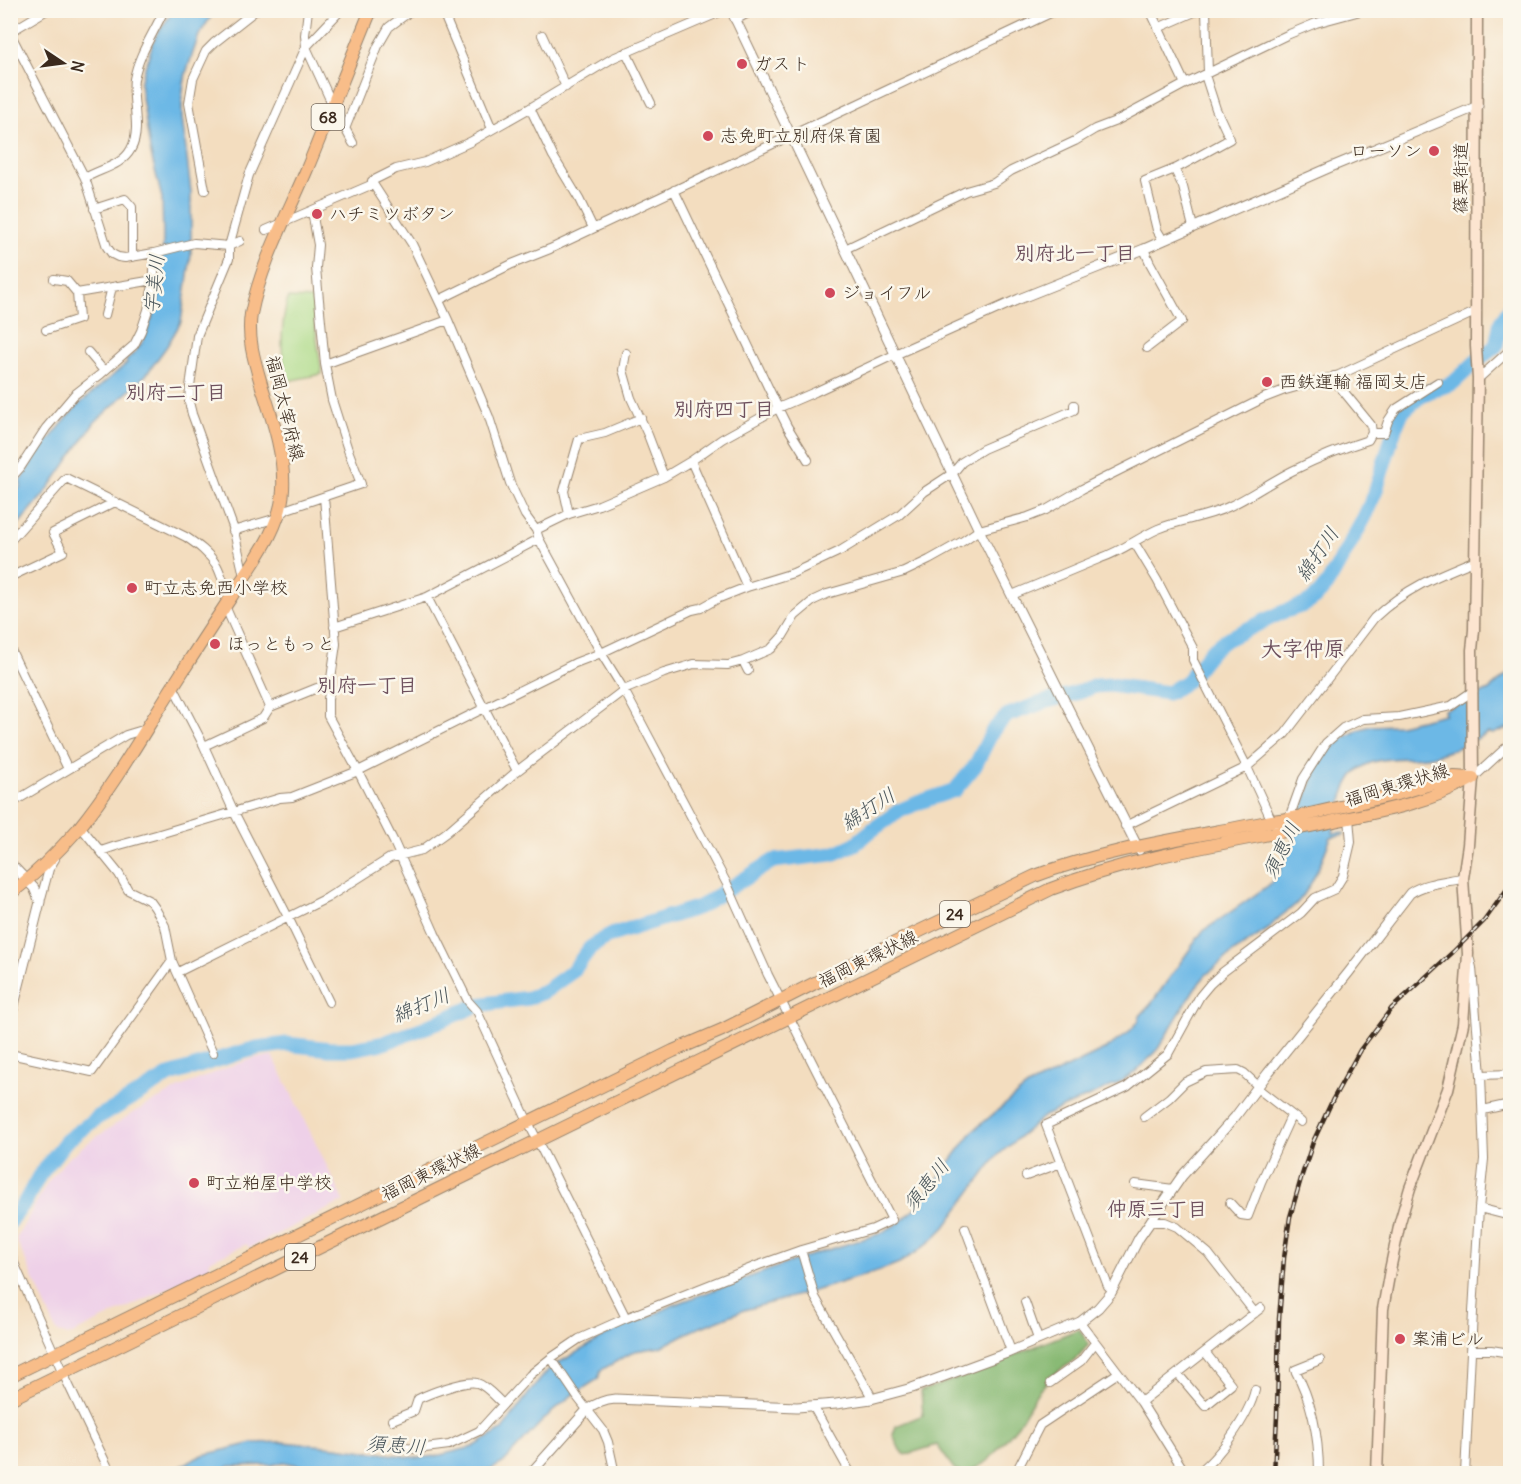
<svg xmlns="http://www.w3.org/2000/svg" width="1521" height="1484" font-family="Delius,'Klee One',sans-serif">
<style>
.built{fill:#eed0e8}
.green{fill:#acda87;stroke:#748252;stroke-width:1.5}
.forest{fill:#89ba74;stroke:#627249;stroke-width:1.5}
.water{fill:#6cb8e6;stroke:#547182;stroke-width:1.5}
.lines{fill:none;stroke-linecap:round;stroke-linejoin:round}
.river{stroke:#6cb8e6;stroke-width:15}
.minor-casing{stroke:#97846e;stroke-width:10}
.tertiary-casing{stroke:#97846e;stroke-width:11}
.secondary-casing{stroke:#97846e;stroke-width:13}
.primary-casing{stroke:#97846e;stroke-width:14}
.minor{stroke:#fff;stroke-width:8}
.tertiary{stroke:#fff;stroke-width:9}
.secondary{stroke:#fce5d0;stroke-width:10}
.primary{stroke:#f8bd89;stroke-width:12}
.rail-casing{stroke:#3b2a1e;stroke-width:4.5}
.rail{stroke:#fbf7ec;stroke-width:2;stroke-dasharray:7;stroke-linecap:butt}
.poi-dot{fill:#d1495b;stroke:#fbf7ec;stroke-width:2}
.labels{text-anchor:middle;stroke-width:5;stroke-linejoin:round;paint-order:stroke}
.shield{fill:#fbf7ec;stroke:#75685c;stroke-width:1.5}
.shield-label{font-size:16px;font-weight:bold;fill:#3b2a1e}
.poi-label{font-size:18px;fill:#3b2a1e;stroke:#fbf7ec;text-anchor:start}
.street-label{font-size:18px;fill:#3b2a1e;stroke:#fbf7ec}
.neighbourhood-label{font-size:20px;font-weight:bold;fill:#6e515e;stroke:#fbf7ec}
.water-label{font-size:20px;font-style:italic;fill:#4a555a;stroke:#fbf7ec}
.quarter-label{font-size:21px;font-weight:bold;fill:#6e515e;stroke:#fbf7ec}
</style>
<rect width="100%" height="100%" fill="#fbf7ec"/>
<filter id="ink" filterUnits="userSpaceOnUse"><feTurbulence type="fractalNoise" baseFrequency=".0167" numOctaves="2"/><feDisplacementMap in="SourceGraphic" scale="12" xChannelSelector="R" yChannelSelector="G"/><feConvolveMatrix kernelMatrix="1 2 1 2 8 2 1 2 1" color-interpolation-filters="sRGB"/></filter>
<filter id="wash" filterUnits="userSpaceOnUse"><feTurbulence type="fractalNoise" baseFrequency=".008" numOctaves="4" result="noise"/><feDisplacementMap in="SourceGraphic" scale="24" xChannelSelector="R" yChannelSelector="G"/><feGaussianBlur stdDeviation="1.35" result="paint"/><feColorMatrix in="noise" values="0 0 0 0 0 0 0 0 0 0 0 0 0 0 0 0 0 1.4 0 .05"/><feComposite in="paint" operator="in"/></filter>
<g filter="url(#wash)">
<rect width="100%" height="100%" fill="#f3ddbf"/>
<path class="built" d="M 273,1056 L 344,1201 L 249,1248 L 247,1244 L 209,1261 L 210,1268 L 68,1336 L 57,1332 L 16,1239 L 47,1183 L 65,1161 L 83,1146 L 134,1112 L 185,1085 L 231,1066 L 255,1058 Z"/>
<path class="green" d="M 288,298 L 314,299 L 315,325 L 322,374 L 288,381 C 279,355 281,324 288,298 Z"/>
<path class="forest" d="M 1079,1329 L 1089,1344 L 1074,1361 L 1055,1373 L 1037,1393 L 1018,1425 L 988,1461 L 967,1473 L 962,1473 L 954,1469 L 937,1445 L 905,1455 L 900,1450 L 893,1435 L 896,1426 L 923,1415 L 921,1391 L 984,1369 L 1014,1355 Z"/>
<path class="water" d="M 173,11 L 229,11 L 212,15 L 199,35 L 186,73 L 182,96 L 182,117 L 191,192 L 191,255 L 181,322 L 167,346 L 146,375 L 95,422 L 46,492 L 11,533 L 11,498 L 21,486 L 20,481 L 38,453 L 76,407 L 127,363 L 126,360 L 136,351 L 143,341 L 157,306 L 162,281 L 163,237 L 162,198 L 150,150 L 140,83 L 155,37 Z
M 1510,672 L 1510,725 L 1509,726 L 1510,732 L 1507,728 L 1493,734 L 1488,733 C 1470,743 1453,751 1432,756 C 1408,761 1375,753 1356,772 C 1343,786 1338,815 1333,833 L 1343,832 L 1345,834 L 1331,837 C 1322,860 1314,883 1298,902 C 1290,911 1276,917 1270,928 L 1235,951 L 1206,975 L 1195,988 L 1156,1052 L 1134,1073 L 1117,1084 L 1044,1116 L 997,1156 L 945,1227 L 932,1240 L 917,1252 L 899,1263 L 881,1270 L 817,1290 L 744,1310 L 691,1331 L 661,1347 L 635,1351 L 601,1370 L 598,1379 L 571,1396 L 545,1418 L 503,1463 L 484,1473 L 336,1473 L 284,1462 L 272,1465 L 230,1466 L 220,1473 L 175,1474 L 180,1466 L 203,1455 L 253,1443 L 282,1442 L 336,1447 L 418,1458 L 436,1456 L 473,1447 L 502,1430 L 529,1393 L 549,1369 L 560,1362 L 621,1327 L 647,1318 L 673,1305 L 799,1259 L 879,1234 L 899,1223 L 915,1209 L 973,1131 L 1025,1088 L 1104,1050 L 1128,1033 L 1138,1022 L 1140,1016 L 1151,1004 L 1202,932 L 1269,885 L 1279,873 L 1294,841 L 1303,806 L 1317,767 L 1327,753 L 1342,739 L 1358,730 L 1370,726 L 1399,725 L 1416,721 L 1445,714 L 1444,710 L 1457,705 L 1489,690 Z"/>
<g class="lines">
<path class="river" d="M 10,1222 L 25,1202 L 39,1176 L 66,1141 L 98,1117 L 115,1108 L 170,1075 L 239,1053 L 257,1048 L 287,1044 L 330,1049 L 352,1049 L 384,1043 L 426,1027 L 478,1005 L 528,998 L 544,992 L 573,971 L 590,948 L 608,936 L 699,907 L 773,861 L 833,854 L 855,844 L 872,830 L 899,811 L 920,802 L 955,790 L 975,766 L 993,730 L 1008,715 L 1044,702 L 1080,692 L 1095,686 L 1110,685 L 1168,693 L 1187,681 L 1211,651 L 1225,640 L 1283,612 L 1304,605 L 1311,601 L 1320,593 L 1328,583 L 1362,522 L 1375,493 L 1394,431 L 1402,412 L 1417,399 L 1428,392 L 1453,383 L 1480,358 L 1496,346 L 1501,321 L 1510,308"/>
</g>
</g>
<g filter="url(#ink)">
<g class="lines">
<defs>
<path id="minor" d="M 308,10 L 305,35 L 306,47 L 333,106 L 353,143
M 442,10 L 492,129
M 1150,10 L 1185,84
M 1206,10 L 1208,73
M 735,20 L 754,10
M 1158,28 L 1199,10
M 10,32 L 47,10
M 10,33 L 85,178 L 107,247 L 112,254 L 118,257 L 125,258 L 154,253 L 194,243 L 229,246 L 240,241
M 542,35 L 566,87
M 626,52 L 651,103
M 530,108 L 553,156 L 579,199 L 593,228
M 345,129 L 378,46 L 389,27 L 412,10
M 85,178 C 100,169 122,166 131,149 C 142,130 131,100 134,79 C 139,53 154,33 164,10
M 373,184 L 372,181 L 396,169 L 425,162 L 470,142 L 530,108 L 613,58 L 725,10
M 205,190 L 189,103 L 193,79 L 206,51 L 214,43 L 256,10
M 674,190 L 778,408 L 787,426 L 808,460
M 94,209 L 125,199 L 132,207 L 132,257
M 1193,227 L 1183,187 L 1176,172 L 1177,168 L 1230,139 L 1216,109 L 1205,75
M 266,230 L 373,184 L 412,244 L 448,320 L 489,417 L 510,483 L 525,515 L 536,530 L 539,539 L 601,653 L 624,690 L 727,884 L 768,975 L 892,1220 L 873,1229 L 801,1250 L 759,1265 L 626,1318 L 579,1339 L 551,1358 L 530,1375 L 479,1431 L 449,1445 L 417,1449 L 405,1448
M 1163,240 L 1157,230 L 1145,181 L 1177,168
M 845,249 L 966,191 L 994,183 L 1011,171 L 1075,141 L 1095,129 L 1116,121 L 1185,84 L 1287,35 L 1316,23 L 1364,10
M 1144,249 L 1150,263 L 1182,321 L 1147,348
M 54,279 L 67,281 L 77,293
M 439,300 L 512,264 L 550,249 L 1057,10
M 105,315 L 112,287
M 46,330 L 79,319 L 77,293 L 154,280
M 88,352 L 104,371
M 626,353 L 623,370 L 631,398 L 648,435 L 664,477
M 325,364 L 448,320
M 1478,379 L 1510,350
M 1372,433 L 1384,433 L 1388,421 L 1396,409 L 1438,382
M 691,461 L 747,587
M 10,479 L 20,468 L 46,428 L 74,395 L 101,374 L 134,345 L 141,331 L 148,310 L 154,280 L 154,253
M 324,497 L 336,644 L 328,699 L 328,716 L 358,771 L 394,842 L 435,934 L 468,1001 L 477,1011 L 528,1122 L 626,1318
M 569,514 L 564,491 L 579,439 L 605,433 L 641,418
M 536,530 L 569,514 L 599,505 L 664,477 L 691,461 L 722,439 L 778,408 L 815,392 L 896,354
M 233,531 L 277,518 L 287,509 L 361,484 L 348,450 L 332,400 L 325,364 L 316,268 L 318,245 L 312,211
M 10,541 L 66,478 L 186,537 C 198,545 209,553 217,566 C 222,576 224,587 231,596
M 1134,542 L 1157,580 L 1193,648 L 1193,660 L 1247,767 L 1272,821 L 1275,824
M 244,576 L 233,527 L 192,414 L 189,402 L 190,387 L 197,336 L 229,259 L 229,246 L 249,175 L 306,47 L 341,10
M 10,577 L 63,552 L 53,533 L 115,502
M 1012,595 L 1101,558 C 1122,551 1138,538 1158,529 C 1181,519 1205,518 1228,507 C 1250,497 1270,482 1292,471 C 1316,459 1342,448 1368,440 L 1372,433 L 1371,425 L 1335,381 L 1334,376
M 427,597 L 517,771
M 225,606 L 270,707
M 334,627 L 427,597 L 539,539
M 10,648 L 68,769
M 743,661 L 748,671
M 173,686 L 204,746 L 234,812 L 288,917 L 329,1002
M 204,746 L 263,718 L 270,707 L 317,688
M 1473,778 L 1510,744
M 10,804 L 126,735 L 146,729
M 1288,821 L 1303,779 L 1326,743 L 1343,728 L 1363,719 L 1399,717 L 1451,706 L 1473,691
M 80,826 L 119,874 L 128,890 L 150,901 L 155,908 L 165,926 L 172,961 L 213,1053
M 1125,826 L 1247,767 L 1285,734 L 1374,618 C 1406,588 1436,576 1476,560
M 101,851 L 116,846 L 156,835 L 280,798 L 292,797 L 358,771 L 575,663 L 601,653 L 692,610 L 701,608 L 719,598 L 747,587 L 793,573 L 840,551 L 899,515 L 924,492 L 953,473 L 962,462 L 983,449 L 1074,410 L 1074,405
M 40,902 L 49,869 L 55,859
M 178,972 L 327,898 L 390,858 L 422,850 L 447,832 L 517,771 L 624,690 L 664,673 L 694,664 L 728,665 L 743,661 L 771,649 L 783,636 L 795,616 L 814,600 L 827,594 L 904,572 L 929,560 L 963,541 L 979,530 L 1028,517 L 1046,510 L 1082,489 L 1264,398 L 1282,391 L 1339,375 L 1477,311
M 10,1054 L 92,1072 L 172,961
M 1481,1075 L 1510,1074
M 1257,1088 L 1301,1122
M 1483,1110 L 1510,1104
M 1144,1117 L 1169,1098 L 1185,1082 L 1206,1072 L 1238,1070 L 1244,1073 L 1258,1086
M 1026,1176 L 1061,1163
M 1135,1184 L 1173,1189
M 1230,1203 L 1241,1215 L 1248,1216 L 1261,1182 L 1291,1116
M 1479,1208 L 1510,1216
M 1151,1220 L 1156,1222 L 1165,1222 L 1177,1227 L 1208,1253 L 1255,1313
M 965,1228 L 1011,1351
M 801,1250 L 815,1297 L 870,1394 L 871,1399
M 10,1254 L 63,1373 L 111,1474
M 1112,1290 L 1108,1286 L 1046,1125 L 1127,1087 L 1158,1062 L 1168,1054 L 1200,996 L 1210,984 L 1223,972 L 1301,913 L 1315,898 L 1335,889 L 1343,876 L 1351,842 L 1349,818
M 1025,1302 L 1038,1339
M 1080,1322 L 1141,1402 L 1186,1474
M 1471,1350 L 1491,1350 L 1510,1353
M 551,1358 L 578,1398 L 603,1430 L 608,1442 L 615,1474
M 1178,1374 L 1205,1406 L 1231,1385 L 1205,1352
M 1050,1383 L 1081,1361 L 1095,1343
M 1141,1402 L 1261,1308
M 813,1406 L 851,1474
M 392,1420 L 414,1411 L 418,1399 C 430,1393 465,1380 477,1383 C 487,1386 495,1397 503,1404
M 1015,1474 L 1040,1425 L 1118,1373
M 1196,1474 C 1218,1459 1249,1416 1255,1390
M 1319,1474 C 1319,1438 1312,1401 1295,1370 L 1320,1360
M 1465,1474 L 1473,1312 L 1479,1208 L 1484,1159 L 1481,1075 L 1472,968 L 1470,960"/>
<path id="tertiary" d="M 731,10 L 979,530 L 1139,850
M 896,354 L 1019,299 L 1144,249 L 1331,167 L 1478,106
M 10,863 L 34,888 L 40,902 L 10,1021
M 530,1474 L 587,1410 C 596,1403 604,1400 615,1399 L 797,1407 L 836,1404 L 871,1399 L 912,1388 L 1007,1353 L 1080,1322 L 1098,1308 L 1111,1293 L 1139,1238 L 1182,1176 L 1235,1117 L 1268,1073 L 1349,972 L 1410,893 C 1425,883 1445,882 1463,878"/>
<path id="secondary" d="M 1377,1474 L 1383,1309 L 1390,1270 L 1400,1222 L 1410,1188 L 1448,1089 L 1463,1024 L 1468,954 L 1463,878 L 1468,845 L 1473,778 L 1472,650 L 1474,630 L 1478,379 L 1476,346 L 1477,10"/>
<path id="primary" d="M 10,894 C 36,874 58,852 79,828 C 117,781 146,728 179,677 C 196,650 213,624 231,597 C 251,565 281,530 283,490 C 285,455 273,421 262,387 C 255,363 247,339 251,314 C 261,263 287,216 307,169 C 329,116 349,63 371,10
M 10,1376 L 673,1051 L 722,1030 L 884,948 L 1035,876 C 1108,848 1194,837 1272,821 L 1288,819 L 1397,794 L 1454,777 L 1472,778
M 10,1399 L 1051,889 C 1141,854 1236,842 1330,822 C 1378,812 1430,803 1473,778"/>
</defs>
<use href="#minor" class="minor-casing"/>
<use href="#tertiary" class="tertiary-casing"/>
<use href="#secondary" class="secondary-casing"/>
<use href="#primary" class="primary-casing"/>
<use href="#minor" class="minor"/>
<use href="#tertiary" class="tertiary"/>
<use href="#secondary" class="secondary"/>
<use href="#primary" class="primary"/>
<defs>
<path id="rail" d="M 1274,1474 L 1277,1416 L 1279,1319 L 1284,1258 L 1290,1217 L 1302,1175 L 1313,1142 L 1333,1099 L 1360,1050 L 1391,1009 L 1453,952 L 1484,921 L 1510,885"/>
</defs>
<use href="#rail" class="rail-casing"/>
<use href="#rail" class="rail"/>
</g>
</g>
<g class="poi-dot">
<circle cx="742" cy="64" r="6"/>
<circle cx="708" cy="136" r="6"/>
<circle cx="1434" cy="151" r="6"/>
<circle cx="317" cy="214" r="6"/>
<circle cx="830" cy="293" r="6"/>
<circle cx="1267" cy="382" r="6"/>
<circle cx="132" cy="588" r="6"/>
<circle cx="215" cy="644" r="6"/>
<circle cx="194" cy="1183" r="6"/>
<circle cx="1400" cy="1339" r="6"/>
</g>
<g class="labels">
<g class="shield">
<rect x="311.5" y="104" width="33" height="26" rx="4.5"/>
<rect x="940" y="901" width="30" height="26" rx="4.5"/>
<rect x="285" y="1244" width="30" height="26" rx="4.5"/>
</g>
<g class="shield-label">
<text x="328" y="123">68</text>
<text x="955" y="920">24</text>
<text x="300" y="1263">24</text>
</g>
<g class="poi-label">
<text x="754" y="70">ガスト</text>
<text x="720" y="142">志免町立別府保育園</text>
<text x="1422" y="157" text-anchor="end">ローソン</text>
<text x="329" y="220">ハチミツボタン</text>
<text x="842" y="299">ジョイフル</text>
<text x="1279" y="388">西鉄運輸 福岡支店</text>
<text x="144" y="594">町立志免西小学校</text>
<text x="227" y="650">ほっともっと</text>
<text x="206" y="1189">町立粕屋中学校</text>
<text x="1412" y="1345">案浦ビル</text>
</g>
<g class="street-label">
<text transform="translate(1461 178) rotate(-90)" y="6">篠栗街道</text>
<text transform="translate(285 408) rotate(76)" y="6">福岡太宰府線</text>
<text transform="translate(1397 785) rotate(-17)" y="6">福岡東環状線</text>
<text transform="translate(868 959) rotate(-26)" y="6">福岡東環状線</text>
<text transform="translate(431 1172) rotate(-26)" y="6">福岡東環状線</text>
</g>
<g class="neighbourhood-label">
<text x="1075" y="260">別府北一丁目</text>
<text x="176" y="399">別府二丁目</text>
<text x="724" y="416">別府四丁目</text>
<text x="367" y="692">別府一丁目</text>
<text x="1157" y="1216">仲原三丁目</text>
</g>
<g class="water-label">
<text transform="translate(154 284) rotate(-84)" y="7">宇美川</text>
<text transform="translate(1317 554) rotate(-56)" y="7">綿打川</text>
<text transform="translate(868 809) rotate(-33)" y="7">綿打川</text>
<text transform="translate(1281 850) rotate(-64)" y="7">須恵川</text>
<text transform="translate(421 1005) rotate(-22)" y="7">綿打川</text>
<text transform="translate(926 1185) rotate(-51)" y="7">須恵川</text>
<text transform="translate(396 1445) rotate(4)" y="7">須恵川</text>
</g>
<g class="quarter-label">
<text x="1303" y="656">大字仲原</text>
</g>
</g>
<rect width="1521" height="1484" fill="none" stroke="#fbf7ec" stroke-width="36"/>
<g transform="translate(63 63) rotate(103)" stroke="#fbf7ec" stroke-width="4.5" paint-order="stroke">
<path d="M0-4.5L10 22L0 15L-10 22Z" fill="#3b2a1e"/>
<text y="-9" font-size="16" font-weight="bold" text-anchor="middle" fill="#3b2a1e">N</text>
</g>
</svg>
